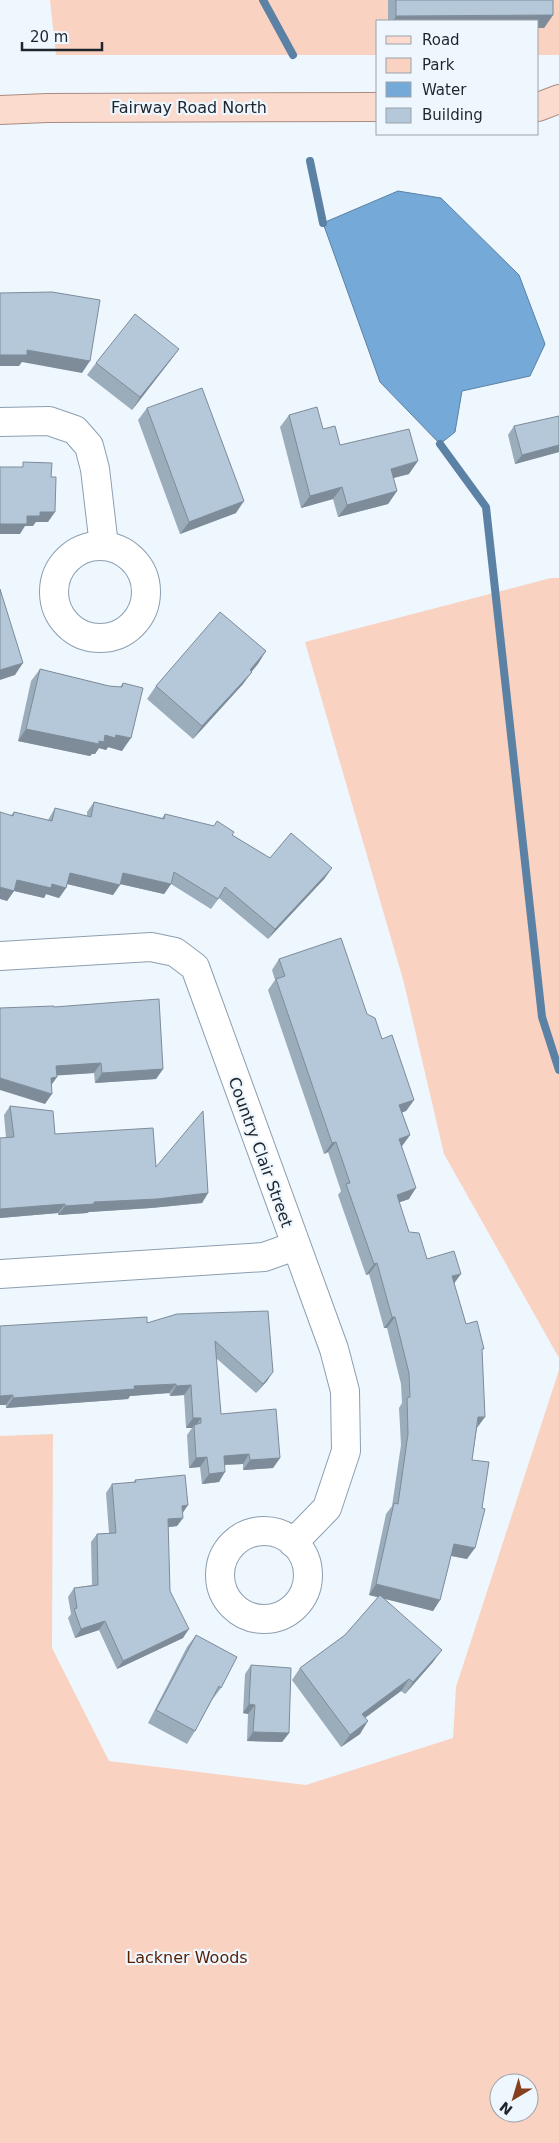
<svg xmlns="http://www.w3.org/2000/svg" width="559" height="2143" font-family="'DejaVu Sans',sans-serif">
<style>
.green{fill:#f9d2c1;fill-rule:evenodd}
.water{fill:#75a9d8;stroke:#5b81a4}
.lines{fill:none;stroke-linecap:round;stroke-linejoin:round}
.stream{stroke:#5b81a4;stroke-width:8}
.minor-casing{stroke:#8c9fb0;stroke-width:30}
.major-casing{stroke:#ab8c80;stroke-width:30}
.minor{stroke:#fff;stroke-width:28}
.major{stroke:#fadbce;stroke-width:28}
.wall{fill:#9bacbb}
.shaded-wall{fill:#7e8c99}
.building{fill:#b4c8da;stroke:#7e8c99}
.labels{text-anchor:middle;stroke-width:4.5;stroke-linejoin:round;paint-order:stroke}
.street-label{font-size:16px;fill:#1e252c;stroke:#eef6fe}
.park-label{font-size:16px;fill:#581e00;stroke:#eef6fe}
</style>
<rect width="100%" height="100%" fill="#eef6fe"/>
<path class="green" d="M 50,0 L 559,0 L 559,55 L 538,55 L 538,21 L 378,21 L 378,55 L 56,55 Z
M 551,578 L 559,578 L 559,1358 L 444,1154 L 404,983 L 305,642 Z
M 559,1370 L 559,2143 L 0,2143 L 0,1436 L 53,1434 L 52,1648 L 109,1761 L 306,1785 L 453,1738 L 456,1687 ZM 499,2083 L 529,2083 L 529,2113 L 499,2113 Z"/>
<path class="water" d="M 398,191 L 441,198 L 519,275 L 545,344 L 530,376 L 462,391 L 455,432 L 440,444 L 380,382 L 323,223 Z"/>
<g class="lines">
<path class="stream" d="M 263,0 L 293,55
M 310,161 L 323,223
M 440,444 L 486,507 L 542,1017 L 559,1070"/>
<defs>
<path id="minor" d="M 0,422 L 49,421 L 75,430 L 89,446 L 95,469 L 104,546
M54 592a46 46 0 1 1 92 0a46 46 0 1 1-92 0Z
M 0,956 L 151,947 L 175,952 L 195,967 L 334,1349 L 345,1391 L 346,1451 L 327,1508 L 293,1543
M 0,1274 L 264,1257 L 295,1246
M220 1575a44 44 0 1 1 88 0a44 44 0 1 1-88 0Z"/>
<path id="major" d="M 538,107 L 559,99
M 0,110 L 47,108 L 378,107"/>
</defs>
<use href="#minor" class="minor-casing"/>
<use href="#major" class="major-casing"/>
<use href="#minor" class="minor"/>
<use href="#major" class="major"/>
</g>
<path class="wall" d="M 388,0 L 553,0 L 553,15 L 544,28 L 538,21 L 388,21 Z
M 179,349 L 170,361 L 132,410 L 87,375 L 96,363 Z
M 147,408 L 236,513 L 180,534 L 138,420 Z
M 289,415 L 323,429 L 340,445 L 409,474 L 393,478 L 397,491 L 388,504 L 338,517 L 333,499 L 301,508 L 280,427 Z
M 559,416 L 559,452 L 515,464 L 508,435 L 514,426 Z
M 266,651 L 251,671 L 243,684 L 193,739 L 147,699 L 156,686 Z
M 40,669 L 109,686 L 120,687 L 123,683 L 122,751 L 108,747 L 106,750 L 99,748 L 95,754 L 92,754 L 90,756 L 18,741 L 31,681 Z
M 94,802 L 162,818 L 165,814 L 232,835 L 270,858 L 325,878 L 268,939 L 219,898 L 211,909 L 171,884 L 164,894 L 120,884 L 113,895 L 67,884 L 66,888 L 59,898 L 46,894 L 44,898 L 14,891 L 7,901 L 11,815 L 14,812 L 48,820 L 55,808 L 87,816 L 87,812 Z
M 279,959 L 367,1014 L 382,1039 L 414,1100 L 406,1111 L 402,1112 L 410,1135 L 402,1146 L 409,1199 L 399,1202 L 409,1232 L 427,1259 L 454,1283 L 466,1324 L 482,1352 L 477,1428 L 472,1460 L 467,1559 L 451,1556 L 440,1600 L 433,1611 L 383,1598 L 433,1662 L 405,1694 L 401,1691 L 365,1718 L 360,1734 L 341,1747 L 292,1680 L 300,1668 L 345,1635 L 378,1597 L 369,1595 L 386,1514 L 392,1506 L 401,1445 L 399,1408 L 402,1403 L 401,1384 L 387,1328 L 384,1328 L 369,1274 L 366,1275 L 338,1195 L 341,1191 L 328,1152 L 324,1154 L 268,990 L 275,980 L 272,970 Z
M 54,1007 L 163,1069 L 156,1079 L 95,1083 L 94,1073 L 57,1075 L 57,1077 L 51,1085 L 45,1104 Z
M 10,1106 L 55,1134 L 156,1167 L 208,1193 L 202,1203 L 151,1208 L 89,1212 L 87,1213 L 58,1215 L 58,1213 L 0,1218 L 0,1138 L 6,1138 L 4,1115 Z
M 268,1311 L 267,1381 L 256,1393 L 216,1358 L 221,1414 L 280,1458 L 273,1468 L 243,1470 L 243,1464 L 225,1465 L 219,1482 L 202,1484 L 200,1467 L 189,1468 L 187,1435 L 192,1428 L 186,1428 L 184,1395 L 170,1396 L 169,1393 L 130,1396 L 128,1399 L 6,1408 L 0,1326 L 147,1323 Z
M 135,1480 L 188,1505 L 182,1513 L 183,1518 L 177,1526 L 168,1527 L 170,1591 L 183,1638 L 117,1669 L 99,1630 L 75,1638 L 68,1618 L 71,1614 L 68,1597 L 74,1588 L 92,1585 L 91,1542 L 97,1534 L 109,1533 L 106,1493 L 112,1484 L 133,1483 Z
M 196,1635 L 221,1688 L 212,1700 L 195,1731 L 187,1744 L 148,1723 L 187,1647 Z
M 251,1665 L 289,1733 L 282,1742 L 247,1741 L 248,1714 L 243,1713 L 245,1674 Z"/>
<path class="shaded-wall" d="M 553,15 L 544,28 L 538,28 L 538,21 L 393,21 L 396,16 Z
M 179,349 L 170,361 L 132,410 L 140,397 Z
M 27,350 L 90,361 L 82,373 L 22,362 L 19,366 L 0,366 L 0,355 Z
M 559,445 L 559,452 L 515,464 L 522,455 Z
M 418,461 L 409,474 L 382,481 L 391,469 Z
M 342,487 L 333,499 L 301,508 L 310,496 Z
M 397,491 L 388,504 L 338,517 L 347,505 Z
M 244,501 L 236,513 L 180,534 L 189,522 Z
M 40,512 L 55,512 L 48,522 L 36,522 L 33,526 L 25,526 L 20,534 L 0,534 L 0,524 Z
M 266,651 L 258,664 L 242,683 L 250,670 Z
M 23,663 L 15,675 L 0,680 L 0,670 Z
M 252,672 L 243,684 L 193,739 L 202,726 Z
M 26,729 L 105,735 L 116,735 L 131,738 L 122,751 L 108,747 L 106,750 L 99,748 L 95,754 L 92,754 L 90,756 L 18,741 Z
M 332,868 L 325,878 L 268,939 L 275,929 Z
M 70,873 L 120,885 L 113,895 L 63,883 Z
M 123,873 L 171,884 L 164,894 L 116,883 Z
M 17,880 L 52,884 L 66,888 L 59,898 L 46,894 L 44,898 L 10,890 Z
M 0,887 L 14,891 L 7,901 L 0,899 Z
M 101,1063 L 94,1073 L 50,1076 L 56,1066 Z
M 163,1069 L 156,1079 L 95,1083 L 102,1073 Z
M 57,1077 L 50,1087 L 51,1078 Z
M 0,1078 L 52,1094 L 45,1104 L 0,1090 Z
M 414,1100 L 406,1111 L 392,1116 L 399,1105 Z
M 410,1135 L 402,1146 L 392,1150 L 399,1139 Z
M 336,1142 L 328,1152 L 324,1154 L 332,1143 Z
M 416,1188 L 409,1199 L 389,1206 L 397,1195 Z
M 208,1193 L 202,1203 L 151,1208 L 89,1212 L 87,1213 L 58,1215 L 65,1206 L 94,1202 Z
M 65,1204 L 58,1213 L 0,1218 L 0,1209 Z
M 377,1263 L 369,1274 L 366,1275 L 374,1264 Z
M 461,1274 L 453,1285 L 452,1276 Z
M 392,1317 L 395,1317 L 387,1328 L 384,1328 Z
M 273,1372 L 267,1381 L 256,1393 L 263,1384 Z
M 176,1384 L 169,1393 L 130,1396 L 128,1399 L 6,1408 L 13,1398 L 134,1386 Z
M 191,1385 L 184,1395 L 170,1396 L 176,1386 Z
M 13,1395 L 6,1405 L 0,1405 L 0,1396 Z
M 478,1417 L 485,1417 L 477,1428 Z
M 193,1418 L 201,1418 L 194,1428 L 194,1425 L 192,1428 L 186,1428 Z
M 249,1454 L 243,1464 L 217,1465 L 224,1456 Z
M 207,1457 L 200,1467 L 189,1468 L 196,1458 Z
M 280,1458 L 273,1468 L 243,1470 L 250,1460 Z
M 225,1472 L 219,1482 L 202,1484 L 209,1474 Z
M 188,1505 L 182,1514 L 182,1506 Z
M 183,1518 L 177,1526 L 162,1528 L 168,1519 Z
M 454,1544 L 475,1548 L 467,1559 L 447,1555 Z
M 376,1584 L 440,1600 L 433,1611 L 369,1595 Z
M 105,1621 L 99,1630 L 75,1638 L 81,1629 Z
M 189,1629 L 183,1638 L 117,1669 L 123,1661 Z
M 442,1650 L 433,1662 L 405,1694 L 413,1682 Z
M 409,1679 L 401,1691 L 354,1726 L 362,1714 Z
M 249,1704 L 255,1705 L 248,1714 L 243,1713 Z
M 368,1721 L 360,1734 L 341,1747 L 350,1735 Z
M 253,1732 L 289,1733 L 282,1742 L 247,1741 Z"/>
<path class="building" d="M 396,0 L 553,0 L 553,15 L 396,16 Z
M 52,292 L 100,300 L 90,361 L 27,350 L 27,355 L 0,355 L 0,293 Z
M 135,314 L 179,349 L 140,397 L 96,363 Z
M 202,388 L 244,501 L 189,522 L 147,408 Z
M 317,407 L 323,429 L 335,426 L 340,445 L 409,429 L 418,461 L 391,469 L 397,491 L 347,505 L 342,487 L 310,496 L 289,415 Z
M 559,416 L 559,445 L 522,455 L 514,426 Z
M 23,462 L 52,463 L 51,477 L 56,477 L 55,512 L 40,512 L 40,516 L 27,516 L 27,524 L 0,524 L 0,467 L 23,467 Z
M 0,589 L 23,663 L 0,670 Z
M 220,612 L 266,651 L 250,670 L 252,672 L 202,726 L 156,686 Z
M 40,669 L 109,686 L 122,687 L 123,683 L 143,688 L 131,738 L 116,735 L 115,738 L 105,735 L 104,742 L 99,741 L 99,744 L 26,729 Z
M 94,802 L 164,819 L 165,814 L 214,826 L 217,821 L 234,832 L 232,835 L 270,858 L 291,833 L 332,868 L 275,929 L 225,887 L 218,899 L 174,872 L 171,884 L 123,873 L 120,885 L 70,873 L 66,888 L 52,884 L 51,888 L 17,880 L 14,891 L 0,887 L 0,812 L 13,816 L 14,812 L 52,821 L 55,808 L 91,817 Z
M 341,938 L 367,1014 L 375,1018 L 382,1039 L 392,1035 L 414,1100 L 399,1105 L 410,1135 L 399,1139 L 416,1188 L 397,1195 L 409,1232 L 419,1233 L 427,1259 L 454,1251 L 461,1274 L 452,1276 L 466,1324 L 477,1321 L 484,1349 L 482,1349 L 485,1417 L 478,1417 L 472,1460 L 489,1462 L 482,1508 L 485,1509 L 475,1548 L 454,1544 L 440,1600 L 376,1584 L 394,1503 L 398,1504 L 408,1434 L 407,1398 L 410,1397 L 409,1373 L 395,1317 L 392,1317 L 377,1263 L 374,1264 L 346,1184 L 350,1183 L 336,1142 L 332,1143 L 276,979 L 285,976 L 279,959 Z
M 159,999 L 163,1069 L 102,1073 L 101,1063 L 56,1066 L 57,1077 L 51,1078 L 52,1094 L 0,1078 L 0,1008 L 54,1006 L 54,1007 Z
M 10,1106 L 53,1111 L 55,1134 L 153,1128 L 156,1167 L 203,1111 L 208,1193 L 157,1199 L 94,1202 L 94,1204 L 65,1206 L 65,1204 L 0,1209 L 0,1138 L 14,1137 Z
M 268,1311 L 273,1372 L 263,1384 L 215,1341 L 221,1414 L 276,1409 L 280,1458 L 250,1460 L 249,1454 L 224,1456 L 225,1472 L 209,1474 L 207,1457 L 196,1458 L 194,1425 L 201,1423 L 201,1418 L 193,1418 L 191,1385 L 176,1386 L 176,1384 L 134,1386 L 135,1389 L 13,1398 L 13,1395 L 0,1396 L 0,1326 L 147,1317 L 147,1323 L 177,1314 Z
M 185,1475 L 188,1505 L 182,1506 L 183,1518 L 168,1519 L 170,1591 L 189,1629 L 123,1661 L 105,1621 L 81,1629 L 74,1609 L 77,1608 L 74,1588 L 98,1585 L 97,1534 L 116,1533 L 112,1484 L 136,1482 L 135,1480 Z
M 380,1595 L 442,1650 L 413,1682 L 409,1679 L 362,1714 L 368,1721 L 350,1735 L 300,1668 L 345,1635 Z
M 196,1635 L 237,1657 L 221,1688 L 219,1686 L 195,1731 L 156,1710 Z
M 251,1665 L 291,1668 L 289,1733 L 253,1732 L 255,1705 L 249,1704 Z"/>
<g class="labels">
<g class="street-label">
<text x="189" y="113">Fairway Road North</text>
<text transform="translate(261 1152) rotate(70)" y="6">Country Clair Street</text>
</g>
<g class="park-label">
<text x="187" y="1963">Lackner Woods</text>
</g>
</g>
<rect x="376" y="20" width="162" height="115" fill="#eef6fe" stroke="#9ba2aa"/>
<rect x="386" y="36" width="25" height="8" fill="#fadbce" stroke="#9ba2aa"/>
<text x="422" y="45" font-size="15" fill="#1e252c">Road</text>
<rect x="386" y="58" width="25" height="15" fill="#f9d2c1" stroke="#9ba2aa"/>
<text x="422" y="70" font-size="15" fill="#1e252c">Park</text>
<rect x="386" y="82" width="25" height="15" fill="#75a9d8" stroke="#9ba2aa"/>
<text x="422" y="95" font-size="15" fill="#1e252c">Water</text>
<rect x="386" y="108" width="25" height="15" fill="#b4c8da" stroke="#9ba2aa"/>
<text x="422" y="120" font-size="15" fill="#1e252c">Building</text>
<g transform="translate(514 2098) rotate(218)"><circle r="24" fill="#eef6fe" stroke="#9ba2aa"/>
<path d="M0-4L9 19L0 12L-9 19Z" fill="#863f1d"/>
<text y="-8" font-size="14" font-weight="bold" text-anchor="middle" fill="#1e252c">N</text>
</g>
<path d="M22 42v8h80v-8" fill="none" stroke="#1e252c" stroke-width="2.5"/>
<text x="30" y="42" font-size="15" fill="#1e252c" stroke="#eef6fe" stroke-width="4" paint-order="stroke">20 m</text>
</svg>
